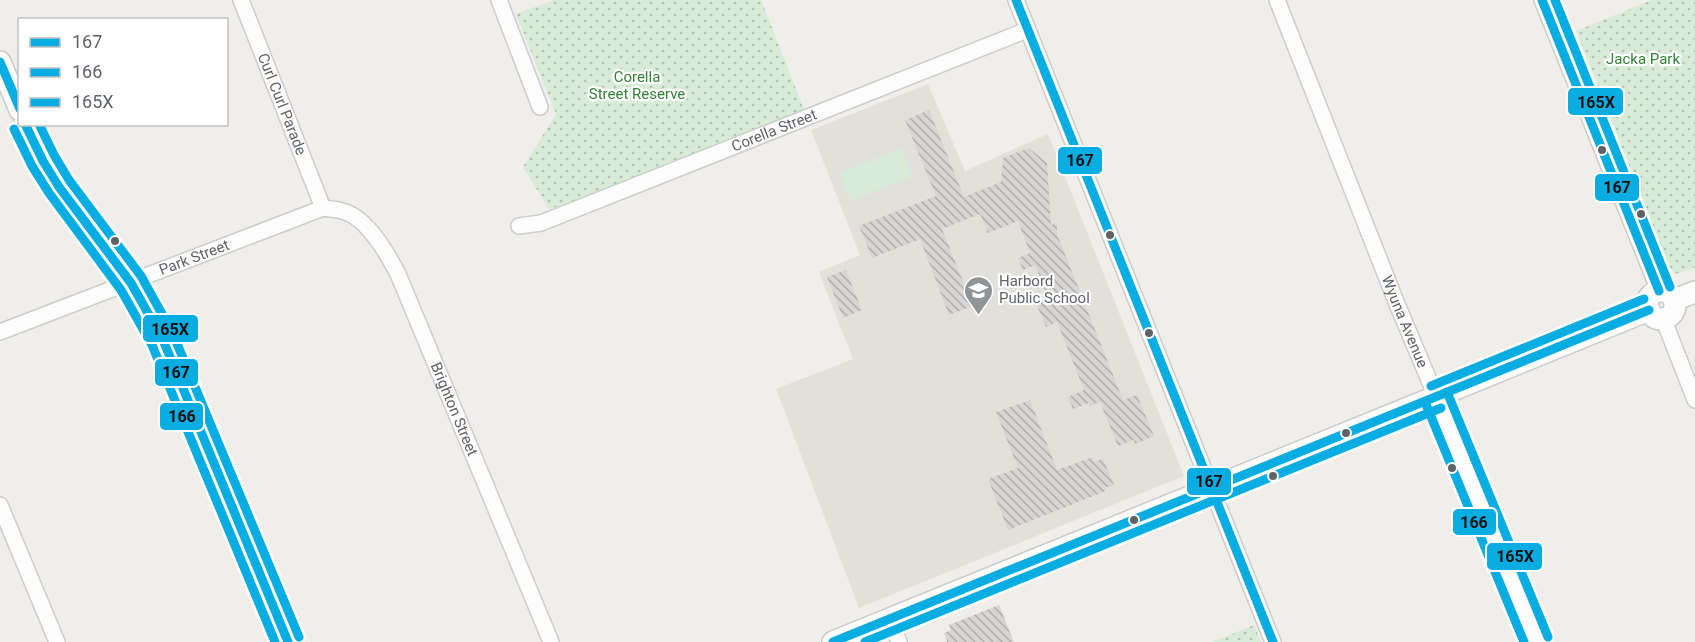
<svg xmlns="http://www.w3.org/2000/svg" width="1695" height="642" font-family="Roboto,sans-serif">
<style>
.education{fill:#e2e0da}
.park{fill:url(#park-dots)}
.pitch{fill:#d8ebd6}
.building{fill:url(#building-back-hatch)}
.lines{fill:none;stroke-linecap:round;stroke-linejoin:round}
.street-casing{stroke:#cbcccc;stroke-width:18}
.secondary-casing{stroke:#cacacb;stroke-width:24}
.street{stroke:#fdfcfc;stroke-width:15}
.secondary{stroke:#fdfcfc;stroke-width:21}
.bus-1-casing{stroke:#fff;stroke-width:14}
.bus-2-casing{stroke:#fff;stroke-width:14}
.bus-3-casing{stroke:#fff;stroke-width:14}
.bus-1{stroke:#0aade2;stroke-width:9}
.bus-2{stroke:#0aade2;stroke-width:9}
.bus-3{stroke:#0aade2;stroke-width:9}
.bus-dot{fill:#5f6368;stroke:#fff;stroke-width:2}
.labels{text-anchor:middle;stroke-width:4.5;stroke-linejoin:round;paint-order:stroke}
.park-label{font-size:15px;fill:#348238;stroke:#fff}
.street-label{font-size:15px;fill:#5f6368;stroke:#fff}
.poi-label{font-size:15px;fill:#5f6368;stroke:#fff;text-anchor:start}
.line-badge{stroke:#fff;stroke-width:2}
.pale-badge-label{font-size:16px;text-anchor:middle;font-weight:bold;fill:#111}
</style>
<defs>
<pattern id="park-dots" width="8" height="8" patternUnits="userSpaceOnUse" patternTransform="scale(1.5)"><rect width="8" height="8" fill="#d8ebd6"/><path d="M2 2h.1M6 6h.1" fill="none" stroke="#b2c2b1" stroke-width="1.8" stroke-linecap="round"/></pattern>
<pattern id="building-back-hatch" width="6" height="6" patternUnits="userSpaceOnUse" patternTransform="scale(1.5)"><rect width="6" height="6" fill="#d6d5d3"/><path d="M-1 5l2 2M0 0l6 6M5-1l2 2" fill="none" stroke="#b1b0af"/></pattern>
</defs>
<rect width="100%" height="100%" fill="#efeeea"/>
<path class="education" d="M 928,84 L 965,171 L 1048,134 L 1184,476 L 859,608 L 776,389 L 853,359 L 819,272 L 860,255 L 811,130 Z"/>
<path class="park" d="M 554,0 L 761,0 L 805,112 L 570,203 L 549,209 L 523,167 L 556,114 L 516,14 Z
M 1652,0 L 1695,0 L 1695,268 L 1675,274 L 1669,266 L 1576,31 Z
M 1254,625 L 1261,642 L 1212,642 Z"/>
<path class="pitch" d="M 901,148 L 912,176 L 850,201 L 839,173 Z"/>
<path class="building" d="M 929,110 L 964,197 L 1001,182 L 1003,158 L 1029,148 L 1047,163 L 1051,225 L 1057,223 L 1057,234 L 1123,400 L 1137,395 L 1154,436 L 1135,444 L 1134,440 L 1118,446 L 1100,402 L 1090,406 L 1089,403 L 1073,409 L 1068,397 L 1084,390 L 1057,322 L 1046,327 L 1035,301 L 1047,296 L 1035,265 L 1023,270 L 1018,258 L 1030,253 L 1018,221 L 988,233 L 980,214 L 942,229 L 973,306 L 949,315 L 920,239 L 872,258 L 859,226 L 936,196 L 905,120 Z
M 846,270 L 862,310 L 843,318 L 827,277 Z
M 1030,400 L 1057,470 L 1093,457 L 1094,462 L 1103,459 L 1114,485 L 1105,488 L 1106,491 L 1008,530 L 988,479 L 1018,468 L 996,412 Z
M 999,605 L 1014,642 L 947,642 L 944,633 L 951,630 L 949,625 Z"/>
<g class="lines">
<defs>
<g id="street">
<path id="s1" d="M 241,0 L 323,208"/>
<path d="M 499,0 L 540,107"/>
<path d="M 1016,0 L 1273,642"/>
<path id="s2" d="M 1277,0 L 1397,304 L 1480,501 L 1537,642"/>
<path d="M 1542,0 L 1659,291"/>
<path id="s3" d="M 519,226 L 541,223 L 1027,30"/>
<path d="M 1663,318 L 1695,400"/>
<path id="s4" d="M 0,332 L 323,208 C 329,209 336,209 342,211 C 367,217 387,253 398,274 L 551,642"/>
<path d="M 0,505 L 57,642"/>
<path d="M 890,619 L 899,642"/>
</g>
<path id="secondary" d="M 0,62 L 20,110
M 25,124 L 43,161 L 59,187 L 131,283 L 163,340 L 288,642
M1647 305a14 14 0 1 1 28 0a14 14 0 1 1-28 0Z
M 1674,300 L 1695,292
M 833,642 L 1649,310"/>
</defs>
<use href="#street" class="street-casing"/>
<use href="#secondary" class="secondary-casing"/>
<use href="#street" class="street"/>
<use href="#secondary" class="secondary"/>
<defs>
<path id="bus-1" d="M 1016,0 L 1273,642
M 1542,0 L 1659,291
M 0,62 L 20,109
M 25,124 L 43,161 L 59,187 L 131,283 L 163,340 L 288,642
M 833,642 L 1649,310"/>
<path id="bus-2" d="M 14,129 L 32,166 L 49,193 L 121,290 L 152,345 L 275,642
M 1425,402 L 1524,642
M 865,642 L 1441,408"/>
<path id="bus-3" d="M 1555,0 L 1670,287
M 39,124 L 54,155 L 69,180 L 141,276 L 173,334 L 299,637
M 1431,386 L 1644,299
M 1447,392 L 1548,637"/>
</defs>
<use href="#bus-1" class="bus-1-casing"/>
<use href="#bus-2" class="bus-2-casing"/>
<use href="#bus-3" class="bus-3-casing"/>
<use href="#bus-1" class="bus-1"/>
<use href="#bus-2" class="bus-2"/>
<use href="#bus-3" class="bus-3"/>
</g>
<defs>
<symbol id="school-pin" viewBox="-11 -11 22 30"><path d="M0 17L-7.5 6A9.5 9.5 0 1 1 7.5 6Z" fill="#919496" stroke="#fff"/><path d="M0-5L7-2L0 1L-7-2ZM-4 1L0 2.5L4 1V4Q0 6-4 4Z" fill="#fff"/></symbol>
</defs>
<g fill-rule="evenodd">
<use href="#school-pin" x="962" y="274" width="33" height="45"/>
</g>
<g class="bus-dot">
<circle cx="1602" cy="150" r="5"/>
<circle cx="1641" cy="214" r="5"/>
<circle cx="1110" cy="235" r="5"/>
<circle cx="115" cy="241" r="5"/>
<circle cx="1149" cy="333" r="5"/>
<circle cx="1346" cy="433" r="5"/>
<circle cx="1452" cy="468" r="5"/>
<circle cx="1273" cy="476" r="5"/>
<circle cx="1134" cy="520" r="5"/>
</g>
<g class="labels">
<g class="park-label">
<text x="1643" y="64">Jacka Park</text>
<text x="637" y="82">Corella<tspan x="637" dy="17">Street Reserve</tspan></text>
</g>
<g class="street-label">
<text dy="5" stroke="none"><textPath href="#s1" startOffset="112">Curl Curl Parade</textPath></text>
<text dy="5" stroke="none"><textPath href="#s3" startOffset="273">Corella Street</textPath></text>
<text dy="5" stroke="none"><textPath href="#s4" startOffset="208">Park Street</textPath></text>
<text dy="5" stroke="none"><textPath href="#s2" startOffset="346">Wyuna Avenue</textPath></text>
<text dy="5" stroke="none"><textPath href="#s4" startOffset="598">Brighton Street</textPath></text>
</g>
<g class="poi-label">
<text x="999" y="286">Harbord<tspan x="999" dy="17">Public School</tspan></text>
</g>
</g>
<g class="line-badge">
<rect x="1567" y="87" width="57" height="29" rx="6" fill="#0aade2"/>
<rect x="1057" y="146" width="46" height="29" rx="6" fill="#0aade2"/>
<rect x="1594" y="173" width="46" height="29" rx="6" fill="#0aade2"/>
<rect x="142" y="314" width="57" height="29" rx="6" fill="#0aade2"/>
<rect x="154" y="358" width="45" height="29" rx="6" fill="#0aade2"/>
<rect x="159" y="402" width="45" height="29" rx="6" fill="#0aade2"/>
<rect x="1186" y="467" width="46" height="29" rx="6" fill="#0aade2"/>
<rect x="1452" y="508" width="45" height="28" rx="6" fill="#0aade2"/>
<rect x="1486" y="542" width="57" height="29" rx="6" fill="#0aade2"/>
</g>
<g class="pale-badge-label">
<text x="1596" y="108">165X</text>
<text x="1080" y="166">167</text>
<text x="1617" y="193">167</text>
<text x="170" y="335">165X</text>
<text x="176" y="378">167</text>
<text x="182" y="422">166</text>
<text x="1209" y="487">167</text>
<text x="1474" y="528">166</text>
<text x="1515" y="562">165X</text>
</g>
<rect x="18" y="18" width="210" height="108" fill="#ffffff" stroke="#bfc1c3" stroke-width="1.5"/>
<rect x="30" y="38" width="30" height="9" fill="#0aade2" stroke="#bfc1c3" stroke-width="1.5"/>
<text x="72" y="48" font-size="18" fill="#5f6368">167</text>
<rect x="30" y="68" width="30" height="9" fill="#0aade2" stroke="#bfc1c3" stroke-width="1.5"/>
<text x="72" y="78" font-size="18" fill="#5f6368">166</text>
<rect x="30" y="98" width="30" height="9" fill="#0aade2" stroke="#bfc1c3" stroke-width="1.5"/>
<text x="72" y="108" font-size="18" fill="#5f6368">165X</text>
</svg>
